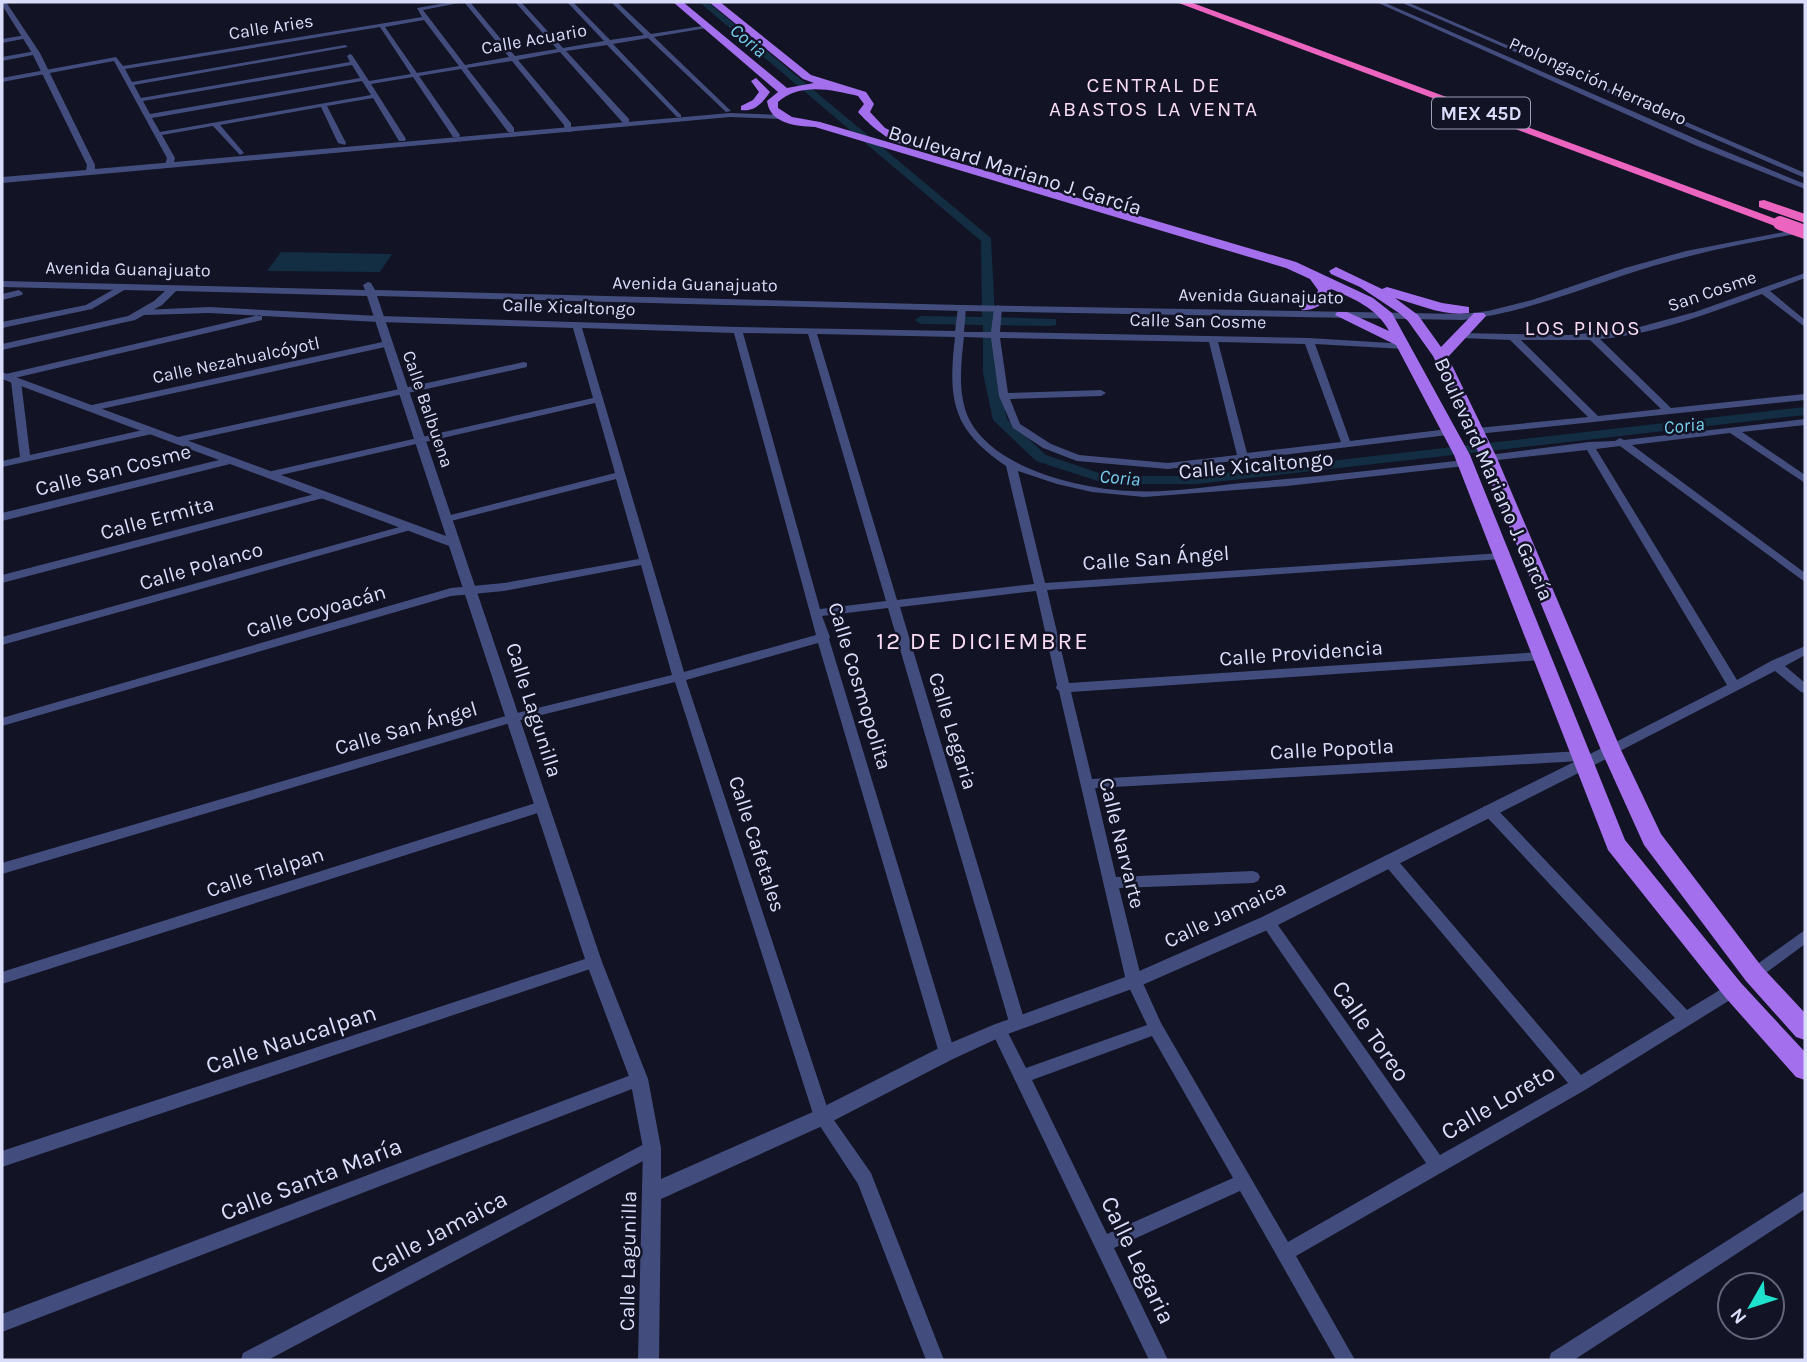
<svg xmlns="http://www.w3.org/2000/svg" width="1807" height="1362" font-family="Karla,sans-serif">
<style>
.water{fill:#132e42}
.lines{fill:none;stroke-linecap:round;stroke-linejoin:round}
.canal{fill:#132e42;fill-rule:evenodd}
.minor{fill:#434d7d;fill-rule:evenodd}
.tertiary{fill:#434d7d;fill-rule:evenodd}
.primary{fill:#a46fec;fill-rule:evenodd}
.motorway{fill:#eb64c0;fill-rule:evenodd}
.motorway-bridge{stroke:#eb64c0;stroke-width:14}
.labels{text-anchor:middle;stroke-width:5;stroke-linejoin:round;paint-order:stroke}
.far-street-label{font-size:18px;fill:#daddfa;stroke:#121324}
.far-water-label{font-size:19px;font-style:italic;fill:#75ceed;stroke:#121324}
.shield{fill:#121324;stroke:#9ea0ba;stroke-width:2}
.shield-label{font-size:19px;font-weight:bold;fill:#daddfa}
.far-quarter-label{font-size:21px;letter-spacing:2px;fill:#fadcf5;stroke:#121324}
.street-label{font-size:21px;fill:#daddfa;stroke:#121324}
.quarter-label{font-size:24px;letter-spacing:2px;fill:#fadcf5;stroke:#121324}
.near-street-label{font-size:24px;fill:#daddfa;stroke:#121324}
</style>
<rect width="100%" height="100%" fill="#121324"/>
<path class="water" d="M 281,252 L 392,254 L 380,272 L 267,271 Z"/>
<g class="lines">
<path class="canal" d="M 699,2 L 708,2 L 991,238 L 995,317 L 1056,319 L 1056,325 L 1051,326 L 995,325 L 997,373 L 1007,419 L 1046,455 L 1108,476 L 1197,476 L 1805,407 L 1805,415 L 1197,484 L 1107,484 L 1036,461 L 993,420 L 983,373 L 983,325 L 921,324 L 915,320 L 921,316 L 982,317 L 981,241 Z"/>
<path class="minor" d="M 452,2 L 464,2 L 423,10 L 465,65 L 509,57 L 464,2 L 470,2 L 515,56 L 557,49 L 515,2 L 521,2 L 563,48 L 604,41 L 567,2 L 573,2 L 610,40 L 644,35 L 611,2 L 617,2 L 651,34 L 709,25 L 707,28 L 654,37 L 731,111 L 726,112 L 648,38 L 613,44 L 681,115 L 681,117 L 677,117 L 607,45 L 566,51 L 629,119 L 629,123 L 623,123 L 560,52 L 518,60 L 571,123 L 571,132 L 565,132 L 564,125 L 512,61 L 467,68 L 514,128 L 514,132 L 508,132 L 461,69 L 419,76 L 460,135 L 459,137 L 453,137 L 413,77 L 371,84 L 406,139 L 405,141 L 399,141 L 373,98 L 327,106 L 346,143 L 345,145 L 338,143 L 321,107 L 220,125 L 244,153 L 240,155 L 213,126 L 162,135 L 175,158 L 173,165 L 169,167 L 165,165 L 167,158 L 114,61 L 2,82 L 2,78 L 116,57 L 123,66 L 422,17 L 417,8 ZM 424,20 L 459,66 L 417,73 L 385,27 ZM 380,27 L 411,74 L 369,81 L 352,55 L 350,54 L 347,56 L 350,62 L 141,98 L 134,85 L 348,47 L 345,45 L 132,82 L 125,69 ZM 352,65 L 360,78 L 150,114 L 143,101 ZM 362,81 L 371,95 L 160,132 L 152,118 Z
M 1376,2 L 1383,2 L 1703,142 L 1805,184 L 1805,189 L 1697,146 Z
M 1400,2 L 1407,2 L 1805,173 L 1805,178 Z
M 26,35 L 28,38 L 2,43 L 2,39 Z
M 36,51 L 38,52 L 38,54 L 2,61 L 2,57 Z
M 1805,273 L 1805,278 L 1770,291 L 1805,320 L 1805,327 L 1762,294 C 1710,313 1656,334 1600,339 L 1671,408 L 1805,394 L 1805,400 L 1477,434 L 1472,431 L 1477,428 L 1588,417 L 1510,340 L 1461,338 L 1458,337 L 1458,333 L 1569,335 L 1632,329 L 1695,312 ZM 1521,340 L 1590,340 L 1661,409 L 1598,416 Z
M 123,284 L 127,287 L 126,289 L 92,309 L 2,328 L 2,322 L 86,305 Z
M 19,290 L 23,293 L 22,295 L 2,300 L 2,294 Z
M 962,305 L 966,308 L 964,332 L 991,332 L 994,308 L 998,305 L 1002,308 L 1000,332 L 1309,338 L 1407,344 L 1407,348 L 1404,349 L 1315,344 L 1350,441 L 1448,429 L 1453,432 L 1448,435 L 1168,469 L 1077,461 L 1043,448 L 1013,428 L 999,396 L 991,338 L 964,337 C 961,364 957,396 970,421 C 996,469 1080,489 1131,491 C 1168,493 1205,487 1242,483 C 1317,477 1391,468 1465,460 L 1470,463 L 1465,466 L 1287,486 L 1144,497 L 1092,492 L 1057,484 L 1018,471 L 1045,583 L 1502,553 L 1508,556 L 1502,559 L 1047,590 L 1069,683 L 1541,652 L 1547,656 L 1541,660 L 1071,692 L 1092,779 L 1581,751 L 1586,753 L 1587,756 L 1586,759 L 1581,761 L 1095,788 L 1116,877 L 1253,871 L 1258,873 L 1260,877 L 1258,881 L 1253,883 L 1119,888 L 1142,981 L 1161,1023 L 1288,1242 L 1426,1163 L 1263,926 L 1261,922 L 1263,918 L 1268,916 L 1273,918 L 1440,1155 L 1568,1083 L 1384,864 L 1382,860 L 1384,856 L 1389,855 L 1394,856 L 1581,1075 L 1675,1018 L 1484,814 L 1482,810 L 1484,806 L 1494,806 L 1687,1010 L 1728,985 L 1733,984 L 1738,985 L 1741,990 L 1738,995 L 1585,1090 L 1296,1256 L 1355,1360 L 1336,1360 L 1240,1191 L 1114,1248 L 1168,1360 L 1149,1360 L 991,1030 L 994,1025 L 999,1023 L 1004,1025 L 1026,1068 L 1147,1025 L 1126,981 L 1059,691 L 1056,688 L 1057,685 L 1036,591 L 900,607 L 1025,1022 L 1022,1027 L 1017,1029 L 1012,1027 L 1009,1022 L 888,608 L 822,616 L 830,637 L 829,639 L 955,1053 L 953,1058 L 947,1060 L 941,1058 L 939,1053 L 818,643 L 686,680 L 829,1113 L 871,1173 L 944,1360 L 926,1360 L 858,1184 L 814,1117 L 675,682 L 513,722 L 2,874 L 2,863 L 513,714 L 672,675 L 641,565 L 504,591 L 451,596 L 2,726 L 2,718 L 451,588 L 504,583 L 639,559 L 616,479 L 447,522 L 442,519 L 443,517 L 615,473 L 595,403 L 272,477 L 267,474 L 272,471 L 593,398 L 573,328 L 379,322 L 209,313 L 145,315 L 141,312 L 142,310 L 209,307 L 379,316 L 738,327 L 955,331 L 958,308 ZM 582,328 L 734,333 L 816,635 L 684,672 ZM 743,333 L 808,334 L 886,601 L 820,609 ZM 817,334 L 955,337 C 948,399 951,429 1006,466 L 1034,584 L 897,600 ZM 1000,338 L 1209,342 L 1237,455 L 1168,463 L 1079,455 L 1051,444 L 1020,424 L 1010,399 L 1101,396 L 1106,393 L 1101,390 L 1008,393 ZM 1218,342 L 1305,344 L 1341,442 L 1247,453 ZM 1152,1036 L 1233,1178 L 1107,1234 L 1032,1080 Z
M 259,315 L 262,316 L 262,320 L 6,380 L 2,378 L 6,374 Z
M 387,341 L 392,344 L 390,346 L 92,411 L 87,408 L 92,405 Z
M 524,362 L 527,363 L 527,367 L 178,443 L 173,440 L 178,437 Z
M 16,378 L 21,381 L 30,455 L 152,428 L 157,431 L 152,434 L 2,467 L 2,461 L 20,457 L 11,381 Z
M 1805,419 L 1805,425 L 1742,432 L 1805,475 L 1805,483 L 1730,433 L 1632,445 L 1805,573 L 1805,582 L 1620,446 L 1596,449 L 1737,680 L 1771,661 L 1805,646 L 1805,655 L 1785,666 L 1805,683 L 1805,693 L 1801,692 L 1775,671 L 1616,753 L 1606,753 L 1605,750 L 1606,747 L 1727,685 L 1587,450 L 1489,461 L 1484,458 L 1489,455 L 1589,442 L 1615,441 L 1620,438 L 1624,440 Z
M 323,492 L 328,495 L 327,497 L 2,583 L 2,575 Z
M 410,524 L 415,527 L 414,529 L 2,645 L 2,637 Z
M 542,801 L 547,802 L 549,806 L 547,810 L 2,984 L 2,972 Z
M 1805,930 L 1805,944 L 1759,978 L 1754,980 L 1749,978 L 1747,974 L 1749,970 Z
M 594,956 L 599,958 L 601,962 L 599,966 L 2,1167 L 2,1151 Z
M 639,1072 L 645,1074 L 647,1079 L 645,1084 L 2,1332 L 2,1314 Z
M 652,1140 L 658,1143 L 660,1148 L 658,1153 L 268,1360 L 241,1360 L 243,1353 Z
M 1805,1191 L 1805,1209 L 1574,1360 L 1549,1360 L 1551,1353 Z"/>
<path class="tertiary" d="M 2,2 L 6,2 L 40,53 L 95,165 L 95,169 L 730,113 L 781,115 L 785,117 L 781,119 L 730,117 L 2,183 L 2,177 L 86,170 L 87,165 L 32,53 L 2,5 Z
M 1805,228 L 1805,232 C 1754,242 1703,251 1653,266 C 1590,285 1530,312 1463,320 L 962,311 L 377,296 L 602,962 L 648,1079 L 661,1148 L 661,1179 L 815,1111 L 941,1047 L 993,1025 L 1128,976 L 1262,917 L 1606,746 L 1616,746 L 1618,750 L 1616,754 L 1274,927 L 1140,986 L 1005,1035 L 953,1059 L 829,1123 L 661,1199 L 659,1360 L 638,1360 L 643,1148 L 630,1079 L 586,962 L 449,546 L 230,464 L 2,521 L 2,513 L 219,460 L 2,379 L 2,372 L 446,536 L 367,296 L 176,291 L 162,305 L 135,320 L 2,350 L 2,344 L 128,316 L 154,301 L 165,291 L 2,287 L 2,281 L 365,290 L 363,285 L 368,282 L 371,283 L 375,290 L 962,305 L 1463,314 L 1488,311 L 1532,300 L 1625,268 L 1686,251 Z"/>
<path class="primary" d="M 673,2 L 683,2 L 787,88 L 814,83 L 803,79 L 709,2 L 720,2 L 811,75 L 866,92 L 874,104 L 870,112 L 885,128 L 918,143 C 902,154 869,125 858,112 L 864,104 L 858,96 C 833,90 800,82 778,102 L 778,108 L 792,117 L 820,122 L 1296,262 L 1373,298 L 1392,313 L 1470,455 L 1625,840 L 1741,983 L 1805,1052 L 1805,1080 L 1796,1077 L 1725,997 L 1608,850 L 1454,455 L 1396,345 L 1335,315 L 1337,312 L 1347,312 L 1389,331 C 1377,308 1354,299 1331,289 C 1330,301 1314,312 1301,310 L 1301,304 L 1317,294 L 1318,290 L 1310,279 L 1286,268 L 815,127 C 796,126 770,124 767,101 L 778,92 Z
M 756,78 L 770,92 C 763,102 755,112 741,110 L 741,106 L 753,100 L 759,92 L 751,81 Z
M 1336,267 L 1382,289 L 1387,287 L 1442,303 L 1469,307 L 1469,313 C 1445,317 1417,304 1395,298 L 1418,315 L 1441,347 L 1474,313 L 1484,313 L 1486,316 L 1448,357 L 1497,458 L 1621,750 L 1661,834 L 1762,967 L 1805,1013 L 1805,1040 L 1796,1037 L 1746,981 L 1644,845 L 1601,750 L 1481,458 L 1433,356 L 1408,321 L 1399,313 L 1360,287 L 1331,274 L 1329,271 Z"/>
<path class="motorway" d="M 1176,2 L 1190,2 L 1787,223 L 1785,226 L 1775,226 Z
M 1764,200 L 1805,214 L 1805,223 L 1759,207 L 1759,201 Z"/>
<path class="motorway-bridge" d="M 1780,223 L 1805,232"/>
</g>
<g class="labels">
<g class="far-street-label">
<text transform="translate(271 27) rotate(-9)" y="6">Calle Aries</text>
<text transform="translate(534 39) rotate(-10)" y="6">Calle Acuario</text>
<text transform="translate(1598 81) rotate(24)" y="6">Prolongación Herradero</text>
<text transform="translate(128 269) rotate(1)" y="6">Avenida Guanajuato</text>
<text transform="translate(695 284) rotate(1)" y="6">Avenida Guanajuato</text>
<text transform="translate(1712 291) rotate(-19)" y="6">San Cosme</text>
<text transform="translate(1261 296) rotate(1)" y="6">Avenida Guanajuato</text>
<text transform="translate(569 307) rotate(2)" y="6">Calle Xicaltongo</text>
<text transform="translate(1198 321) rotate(1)" y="6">Calle San Cosme</text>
<text transform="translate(236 360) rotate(-12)" y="6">Calle Nezahualcóyotl</text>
<text transform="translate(428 409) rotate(71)" y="6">Calle Balbuena</text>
</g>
<g class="far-water-label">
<text transform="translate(749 40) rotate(40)" y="7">Coria</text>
<text transform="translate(1684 425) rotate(-6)" y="7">Coria</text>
<text transform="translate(1120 477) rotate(5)" y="7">Coria</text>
</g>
<rect class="shield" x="1432" y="97.5" width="98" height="31" rx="5"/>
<g class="shield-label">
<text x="1481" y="120">MEX 45D</text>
</g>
<g class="far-quarter-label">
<text x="1154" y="92">CENTRAL DE<tspan x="1154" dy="24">ABASTOS LA VENTA</tspan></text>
<text x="1583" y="335">LOS PINOS</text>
</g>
<g class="street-label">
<text transform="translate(1015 170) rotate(17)" y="7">Boulevard Mariano J. García</text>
<text transform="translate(1256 465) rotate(-5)" y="7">Calle Xicaltongo</text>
<text transform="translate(113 470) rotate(-14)" y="7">Calle San Cosme</text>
<text transform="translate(1494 479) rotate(66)" y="7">Boulevard Mariano J. García</text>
<text transform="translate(157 518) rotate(-15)" y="7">Calle Ermita</text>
<text transform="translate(1156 558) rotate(-4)" y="7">Calle San Ángel</text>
<text transform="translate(201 566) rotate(-16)" y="7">Calle Polanco</text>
<text transform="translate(316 611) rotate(-16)" y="7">Calle Coyoacán</text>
<text transform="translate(1301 653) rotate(-4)" y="7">Calle Providencia</text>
<text transform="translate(860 686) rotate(73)" y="7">Calle Cosmopolita</text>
<text transform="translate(534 710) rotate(72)" y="7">Calle Lagunilla</text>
<text transform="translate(406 728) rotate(-16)" y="7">Calle San Ángel</text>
<text transform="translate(953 731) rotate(73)" y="7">Calle Legaria</text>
<text transform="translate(1332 749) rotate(-3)" y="7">Calle Popotla</text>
<text transform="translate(1122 843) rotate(76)" y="7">Calle Narvarte</text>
<text transform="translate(757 844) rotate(72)" y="7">Calle Cafetales</text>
<text transform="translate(265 872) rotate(-18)" y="7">Calle Tlalpan</text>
<text transform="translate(1225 914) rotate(-25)" y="7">Calle Jamaica</text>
<text transform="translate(628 1261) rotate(-89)" y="7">Calle Lagunilla</text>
</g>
<g class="quarter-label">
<text x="983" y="649">12 DE DICIEMBRE</text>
</g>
<g class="near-street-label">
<text transform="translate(1371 1031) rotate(55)" y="8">Calle Toreo</text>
<text transform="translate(291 1039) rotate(-18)" y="8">Calle Naucalpan</text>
<text transform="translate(1498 1102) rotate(-30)" y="8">Calle Loreto</text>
<text transform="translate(311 1179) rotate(-21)" y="8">Calle Santa María</text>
<text transform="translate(439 1232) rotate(-28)" y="8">Calle Jamaica</text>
<text transform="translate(1138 1260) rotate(64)" y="8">Calle Legaria</text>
</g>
</g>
<rect width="1807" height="1362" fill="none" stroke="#daddfa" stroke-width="7"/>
<g transform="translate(1751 1306) rotate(231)"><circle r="33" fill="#121324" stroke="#62647a" stroke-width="2"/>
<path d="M0-5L12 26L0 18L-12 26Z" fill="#1ee2ce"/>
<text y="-10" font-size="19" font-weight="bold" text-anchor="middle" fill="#daddfa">N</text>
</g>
</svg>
